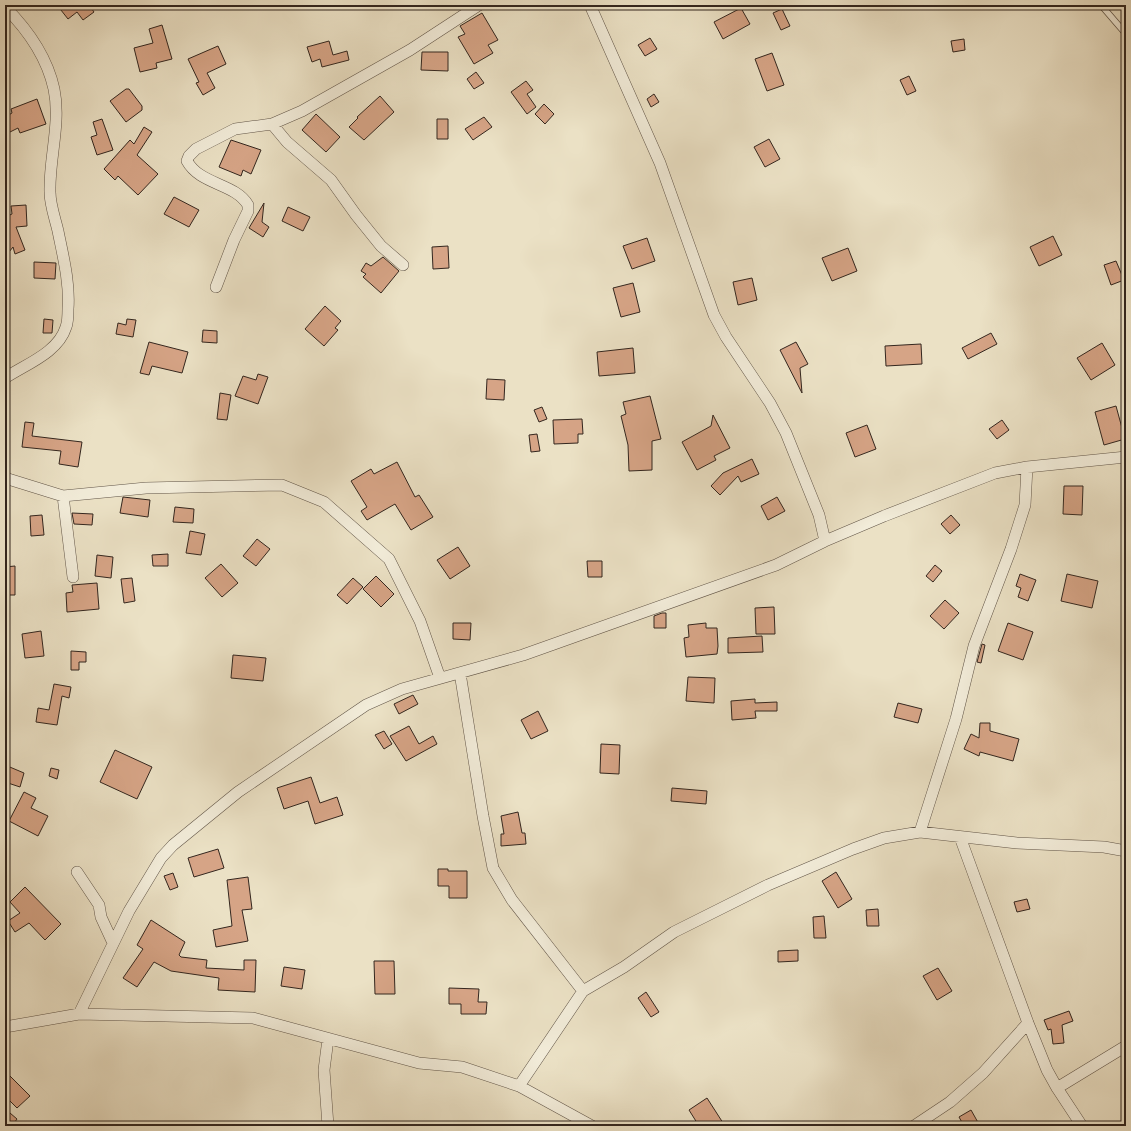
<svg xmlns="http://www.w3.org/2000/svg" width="1131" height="1131" font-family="'Libre Bodoni',serif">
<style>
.building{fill:#d6a486;stroke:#33261e}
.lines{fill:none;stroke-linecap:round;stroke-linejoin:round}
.lane-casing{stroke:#615548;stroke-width:7}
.street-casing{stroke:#615548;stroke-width:12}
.lane{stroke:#f2ecd9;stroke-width:5.5}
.street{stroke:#f2ecd9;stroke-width:11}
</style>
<rect width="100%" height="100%" fill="#ebe1c5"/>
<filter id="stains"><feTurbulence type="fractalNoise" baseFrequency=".005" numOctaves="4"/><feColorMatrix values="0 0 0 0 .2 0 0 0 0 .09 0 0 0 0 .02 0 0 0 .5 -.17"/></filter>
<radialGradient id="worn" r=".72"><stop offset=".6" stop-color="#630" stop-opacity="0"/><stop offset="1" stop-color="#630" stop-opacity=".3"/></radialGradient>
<path class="building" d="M 57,5 L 89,5 L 94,12 L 83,20 L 77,12 L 68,19 Z
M 741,8 L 750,24 L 723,39 L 714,22 Z
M 782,9 L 790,26 L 781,30 L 773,13 Z
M 482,13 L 498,40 L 488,45 L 493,53 L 474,64 L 458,37 L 465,34 L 460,26 Z
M 162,25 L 172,59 L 156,63 L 157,68 L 140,72 L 134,48 L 153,43 L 149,29 Z
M 650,38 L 657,49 L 645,56 L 638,45 Z
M 964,39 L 965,50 L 953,52 L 951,41 Z
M 329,41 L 333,55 L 347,51 L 349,60 L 322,67 L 320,59 L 312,62 L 307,47 Z
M 218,46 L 226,64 L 207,73 L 215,88 L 203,95 L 196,83 L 199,82 L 188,59 Z
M 422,52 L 448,52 L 448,71 L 421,70 Z
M 772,53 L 784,85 L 767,91 L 755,59 Z
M 476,72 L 484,83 L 474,89 L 467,79 Z
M 909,76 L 916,91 L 907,95 L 900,80 Z
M 526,81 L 533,90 L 527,94 L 536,107 L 527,114 L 511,92 Z
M 126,89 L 129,89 L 142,106 L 142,110 L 126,122 L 110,101 Z
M 654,94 L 659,102 L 651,107 L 647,99 Z
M 380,96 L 394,112 L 364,140 L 349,127 L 358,118 L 357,117 Z
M 37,99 L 46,124 L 20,133 L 18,128 L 8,133 L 5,129 L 5,117 L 12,113 L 11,109 Z
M 544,104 L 554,114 L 545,124 L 535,114 Z
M 316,114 L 340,137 L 326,152 L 302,130 Z
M 484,117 L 492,127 L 473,140 L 465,129 Z
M 102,119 L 113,150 L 97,155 L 91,137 L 97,135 L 93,122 Z
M 437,119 L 448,119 L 448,139 L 437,139 Z
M 144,127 L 152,132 L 137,155 L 158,174 L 138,195 L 118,176 L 115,180 L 104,169 L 130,140 L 134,144 Z
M 769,139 L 780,159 L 765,167 L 754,147 Z
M 231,140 L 261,150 L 251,174 L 243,170 L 241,176 L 219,167 Z
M 174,197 L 199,210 L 189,227 L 164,214 Z
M 264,203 L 262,222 L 269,227 L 263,237 L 249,228 Z
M 26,205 L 27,226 L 16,227 L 25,250 L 15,254 L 13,247 L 5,257 L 5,217 L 12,214 L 11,206 Z
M 288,207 L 310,217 L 303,231 L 282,221 Z
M 1053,236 L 1062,255 L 1039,266 L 1030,247 Z
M 647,238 L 655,261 L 632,269 L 623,246 Z
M 448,246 L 449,268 L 433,269 L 432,247 Z
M 848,248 L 857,271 L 832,281 L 822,258 Z
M 383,257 L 399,271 L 381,293 L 363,277 L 366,274 L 361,271 L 366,263 L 371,266 Z
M 1116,261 L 1124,280 L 1111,285 L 1104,265 Z
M 34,262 L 56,263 L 55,279 L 34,278 Z
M 752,278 L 757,300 L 738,305 L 733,282 Z
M 633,283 L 640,312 L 621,317 L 613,288 Z
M 325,306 L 341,321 L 335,328 L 338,330 L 324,346 L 305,329 Z
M 44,319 L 53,320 L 52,333 L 43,333 Z
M 127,319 L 136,320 L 133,337 L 116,334 L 118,323 L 126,325 Z
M 203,330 L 217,331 L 217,343 L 202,342 Z
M 991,333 L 997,344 L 968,359 L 962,348 Z
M 149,342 L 188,352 L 182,373 L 152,366 L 149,375 L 140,373 Z
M 796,342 L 808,364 L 800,368 L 802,393 L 780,350 Z
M 1102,343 L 1115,365 L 1091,380 L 1077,358 Z
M 921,344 L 922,364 L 886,366 L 885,346 Z
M 633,348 L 635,373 L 599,376 L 597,352 Z
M 258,374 L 268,377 L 258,404 L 235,396 L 243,376 L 256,380 Z
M 487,379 L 505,380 L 504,400 L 486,399 Z
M 220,393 L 231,395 L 227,420 L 217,419 Z
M 650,396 L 661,439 L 652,441 L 652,470 L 629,471 L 628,445 L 621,416 L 626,414 L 623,402 Z
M 1116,406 L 1125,439 L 1104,445 L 1095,412 Z
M 542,407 L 547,419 L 539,422 L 534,410 Z
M 713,415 L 730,448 L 714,456 L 716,460 L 697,470 L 682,442 L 711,426 Z
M 582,419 L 583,434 L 578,434 L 578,443 L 554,444 L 553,420 Z
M 1002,420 L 1009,430 L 997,439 L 989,429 Z
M 25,422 L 34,423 L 32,436 L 82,442 L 78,467 L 59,464 L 61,451 L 22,447 Z
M 867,425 L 876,449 L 855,457 L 846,433 Z
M 537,434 L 540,451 L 531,452 L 529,435 Z
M 752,459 L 759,474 L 741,482 L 738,476 L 720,495 L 711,486 L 723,473 Z
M 397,462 L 415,497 L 419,495 L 433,517 L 411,530 L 395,504 L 367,520 L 361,511 L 367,507 L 351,481 L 371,469 L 374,474 Z
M 1064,486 L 1083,486 L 1082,515 L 1063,514 Z
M 123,497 L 150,500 L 148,517 L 120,513 Z
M 777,497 L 785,511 L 768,520 L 761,506 Z
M 175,507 L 194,509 L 193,523 L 173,522 Z
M 72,513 L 93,514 L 92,525 L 74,524 Z
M 42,515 L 44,535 L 31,536 L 30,516 Z
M 951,515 L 960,525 L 950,534 L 941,524 Z
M 190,531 L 205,534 L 201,555 L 186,553 Z
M 257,539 L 270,549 L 256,566 L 243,556 Z
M 458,547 L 470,566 L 450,579 L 437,560 Z
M 168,554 L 168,566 L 153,566 L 152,555 Z
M 97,555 L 113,557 L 111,578 L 95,576 Z
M 587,561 L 602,561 L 602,577 L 588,577 Z
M 221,564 L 238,583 L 222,597 L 205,578 Z
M 935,565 L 942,571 L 933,582 L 926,576 Z
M 15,566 L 15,595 L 5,595 L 5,567 Z
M 1020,574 L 1036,580 L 1028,601 L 1018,597 L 1021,588 L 1016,586 Z
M 1067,574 L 1098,581 L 1092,608 L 1061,601 Z
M 376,576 L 394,594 L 381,607 L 363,589 Z
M 132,578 L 135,601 L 124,603 L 121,579 Z
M 353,578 L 363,587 L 347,604 L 337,595 Z
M 97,583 L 99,609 L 67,612 L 66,593 L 73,592 L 72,585 Z
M 945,600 L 959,613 L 944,629 L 930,616 Z
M 774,607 L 775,634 L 756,634 L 755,608 Z
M 662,613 L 666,613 L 666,628 L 654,628 L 654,616 Z
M 453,623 L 471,623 L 470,640 L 453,639 Z
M 706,623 L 706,628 L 717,628 L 718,646 L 717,654 L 686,657 L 684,638 L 689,637 L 688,625 Z
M 1008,623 L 1033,632 L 1023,660 L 998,651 Z
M 41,631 L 44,656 L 25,658 L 22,634 Z
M 762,636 L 763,652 L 728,653 L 728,638 Z
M 982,644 L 985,645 L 981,663 L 977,662 Z
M 71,651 L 86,652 L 86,662 L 79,662 L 79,670 L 71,670 Z
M 233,655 L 266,658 L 263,681 L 231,678 Z
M 688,677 L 715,678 L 714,703 L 686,701 Z
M 54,684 L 71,687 L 69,698 L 62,696 L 57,725 L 36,722 L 38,708 L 49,710 Z
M 413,695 L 418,704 L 399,714 L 394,704 Z
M 755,699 L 755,703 L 777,702 L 777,711 L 755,711 L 756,718 L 732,720 L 731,701 Z
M 898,703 L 922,709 L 918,723 L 894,717 Z
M 538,711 L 548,731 L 531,739 L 521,720 Z
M 980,723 L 990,723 L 990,731 L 1019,739 L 1013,761 L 980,752 L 979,756 L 964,749 L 971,734 L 979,738 Z
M 409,726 L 419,744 L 433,736 L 437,744 L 406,761 L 390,736 Z
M 384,731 L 392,744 L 384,749 L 375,735 Z
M 601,744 L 620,745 L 619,774 L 600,773 Z
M 115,750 L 152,767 L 137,799 L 100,782 Z
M 5,765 L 24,773 L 20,787 L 5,782 Z
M 51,768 L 59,770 L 57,779 L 49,776 Z
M 311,777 L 320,803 L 337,797 L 343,815 L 315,824 L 308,801 L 284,809 L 277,788 Z
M 672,788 L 707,791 L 706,804 L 671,801 Z
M 24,792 L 36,798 L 31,808 L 48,816 L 38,836 L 9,821 Z
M 518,812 L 522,833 L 525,833 L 526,844 L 501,846 L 501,834 L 504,834 L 501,816 Z
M 218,849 L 224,868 L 194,877 L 188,858 Z
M 438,869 L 448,869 L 448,871 L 467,871 L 467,898 L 449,898 L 449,886 L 438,886 Z
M 836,872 L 852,899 L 838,908 L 822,881 Z
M 173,873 L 178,887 L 170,890 L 164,876 Z
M 248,877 L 252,909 L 242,910 L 248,941 L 216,947 L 213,930 L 232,926 L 227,880 Z
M 25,887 L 61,924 L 45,940 L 29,923 L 15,932 L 8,921 L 20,913 L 10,902 Z
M 1027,899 L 1030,909 L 1017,912 L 1014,902 Z
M 878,909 L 879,926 L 867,926 L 866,910 Z
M 824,916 L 826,938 L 814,938 L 813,917 Z
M 151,920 L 185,942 L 179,955 L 181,957 L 207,960 L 206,968 L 244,970 L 244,960 L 256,960 L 255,992 L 218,990 L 219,978 L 171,971 L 154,962 L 137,987 L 123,978 L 143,949 L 137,945 Z
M 798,950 L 798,961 L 778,962 L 778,951 Z
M 374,961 L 394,961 L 395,994 L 375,994 Z
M 284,967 L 305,970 L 302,989 L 281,986 Z
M 938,968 L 952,991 L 937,1000 L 923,976 Z
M 449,988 L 479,989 L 478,1002 L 487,1002 L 486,1014 L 461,1014 L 461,1004 L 449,1004 Z
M 646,992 L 659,1012 L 651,1017 L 638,998 Z
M 1069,1011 L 1073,1021 L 1062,1025 L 1064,1043 L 1053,1044 L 1051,1029 L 1048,1030 L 1044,1020 Z
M 9,1075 L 30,1096 L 17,1108 L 5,1096 L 5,1079 Z
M 707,1098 L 725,1126 L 699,1126 L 689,1110 Z
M 971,1110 L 980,1126 L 964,1126 L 959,1117 Z
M 10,1113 L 17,1119 L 12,1126 L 5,1126 L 5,1120 Z"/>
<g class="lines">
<defs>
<path id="lane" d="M 1101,5 L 1126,34
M 1126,399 L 1126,404"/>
<path id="street" d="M 590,5 L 660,163 L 714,315 L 726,337 L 770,403 L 786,433 L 819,515 L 825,541
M 5,7 C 28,30 47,57 54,89 C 61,123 49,158 50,192 C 50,205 55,218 58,231 C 63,256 70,283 68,309 C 68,315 68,322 66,327 C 58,353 26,364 5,378
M 272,124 L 287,142 L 331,180 L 356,215 L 381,246 L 403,265
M 216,287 L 234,240 L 248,211 L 248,205 C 235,183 200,185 187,161 L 189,156 L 196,149 L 235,129 L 272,124 L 302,111 L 410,50 L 479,5
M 5,478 L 63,496 L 146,488 L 282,485 L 324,502 L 389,559 L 420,621 L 440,678
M 63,496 L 73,577
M 460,673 L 483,816 L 493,868 L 512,900 L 583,991
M 920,832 L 956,719 L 974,646 L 1011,549 L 1025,505 L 1027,467
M 960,837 L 1028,1023 L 1047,1070 L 1057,1088 L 1082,1126
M 77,872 L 99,905 L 101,917 L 113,943
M 79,1014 L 129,911 L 161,858 L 173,845 L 238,792 L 366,705 L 402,689 L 523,655 L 776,565 L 825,541 L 884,516 L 995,473 L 1027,467 L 1126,457
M 5,1027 L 79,1014 L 253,1018 L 419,1063 L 462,1067 L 519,1086 L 592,1126
M 519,1086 L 583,991 L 624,967 L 674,932 L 768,885 L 853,849 L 884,838 L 920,832 L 1017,843 L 1104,847 L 1126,851
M 1057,1088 L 1126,1046
M 328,1126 L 324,1070 L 328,1039
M 914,1126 L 950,1102 L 983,1073 L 1028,1023"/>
</defs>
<use href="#lane" class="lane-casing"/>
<use href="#street" class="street-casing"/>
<use href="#lane" class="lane"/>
<use href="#street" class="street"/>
</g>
<rect width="1131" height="1131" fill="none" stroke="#ebe1c5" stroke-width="20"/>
<rect x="6" y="6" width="1119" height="1119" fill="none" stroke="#33261e" stroke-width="2"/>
<rect x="10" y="10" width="1111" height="1111" fill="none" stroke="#33261e"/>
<rect width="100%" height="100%" filter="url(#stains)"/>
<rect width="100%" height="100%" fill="url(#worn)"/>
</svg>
